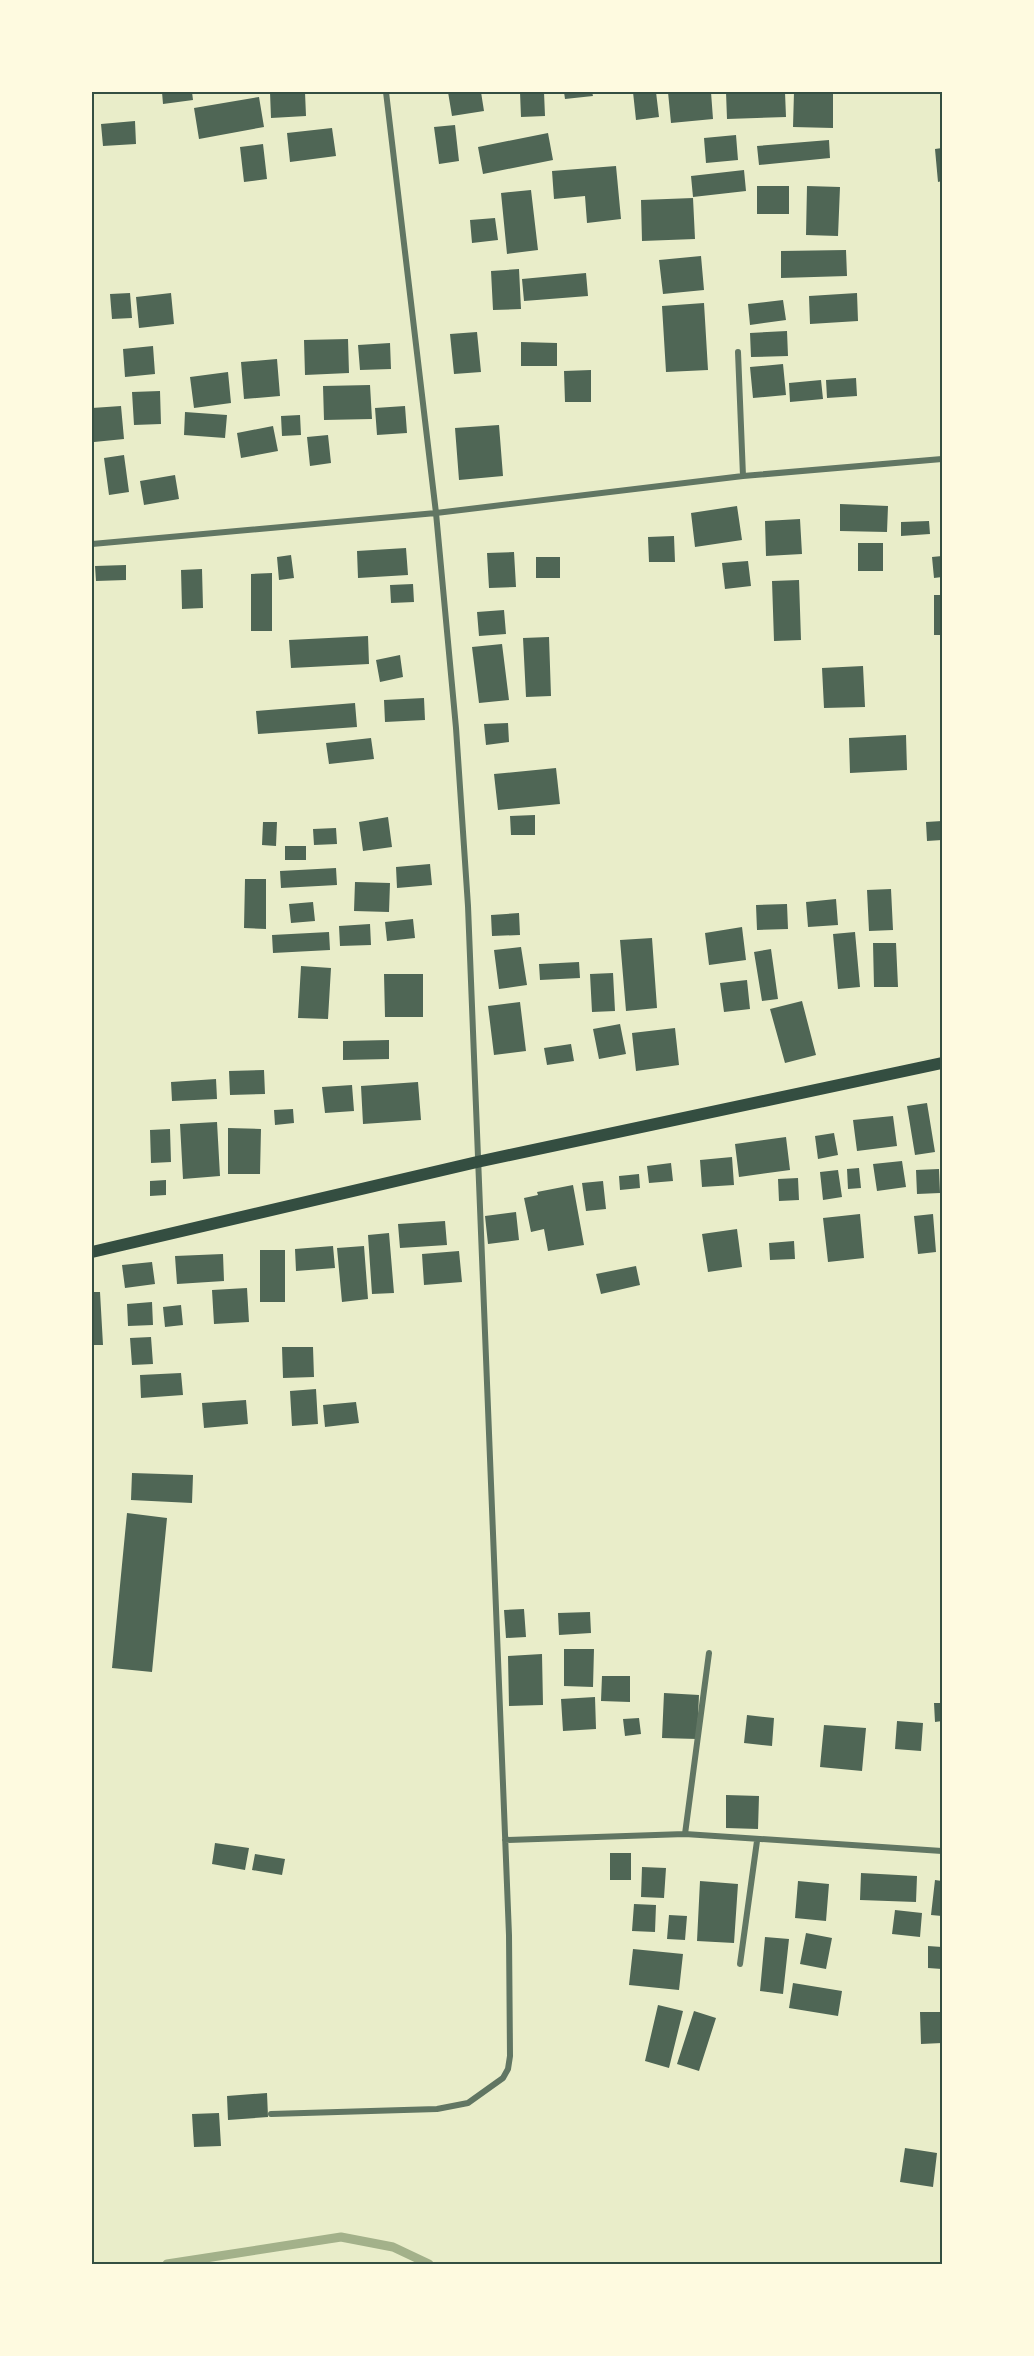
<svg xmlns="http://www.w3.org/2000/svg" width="1034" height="2356" font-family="Helvetica,sans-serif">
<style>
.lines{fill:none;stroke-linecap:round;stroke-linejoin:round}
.stream{stroke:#a3b18a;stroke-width:9}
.building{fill:#4f6655}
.minor{stroke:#617663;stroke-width:6}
.secondary{stroke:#344e41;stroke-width:12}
.neatline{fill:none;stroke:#344e41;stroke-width:2}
</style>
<rect width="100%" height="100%" fill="#e9edc9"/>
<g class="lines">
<path class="stream" d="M 167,2264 L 341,2237 L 393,2247 L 429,2264"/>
</g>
<path class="building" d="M 162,92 L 192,92 L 193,100 L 163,104 Z
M 270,92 L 305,92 L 306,116 L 271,118 Z
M 448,92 L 481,92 L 484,111 L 452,116 Z
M 520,92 L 544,92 L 545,116 L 521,117 Z
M 564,92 L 592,92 L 593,96 L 565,99 Z
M 633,92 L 656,92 L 659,117 L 636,120 Z
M 668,92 L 711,92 L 713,119 L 671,123 Z
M 726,92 L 785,92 L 786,117 L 727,119 Z
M 794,92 L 833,92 L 833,128 L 793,127 Z
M 259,97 L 264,127 L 199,139 L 194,108 Z
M 135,121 L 136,144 L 103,146 L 101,124 Z
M 455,125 L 459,161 L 439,164 L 434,127 Z
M 332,128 L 336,156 L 290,162 L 287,133 Z
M 548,133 L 553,160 L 483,174 L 478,147 Z
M 736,135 L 738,160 L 706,163 L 704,138 Z
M 829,140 L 830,158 L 759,165 L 757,146 Z
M 263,144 L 267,179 L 244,182 L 240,147 Z
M 942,148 L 942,181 L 938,182 L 935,149 Z
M 616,166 L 621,219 L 587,223 L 585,196 L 554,199 L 552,171 Z
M 744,170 L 746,191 L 693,197 L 691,176 Z
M 757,186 L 789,186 L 789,214 L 757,214 Z
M 807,186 L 840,187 L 838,236 L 806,235 Z
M 531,190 L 538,250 L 507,254 L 501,193 Z
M 693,198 L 695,239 L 642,241 L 641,200 Z
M 495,218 L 498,240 L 472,243 L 470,220 Z
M 846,250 L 847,276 L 781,278 L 781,251 Z
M 701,256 L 704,290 L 663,294 L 659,260 Z
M 519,269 L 521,309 L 493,310 L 491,271 Z
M 586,273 L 588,296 L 524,301 L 522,279 Z
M 130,293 L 132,318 L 112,319 L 110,294 Z
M 171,293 L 174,324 L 139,328 L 136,297 Z
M 857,293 L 858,321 L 810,324 L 809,296 Z
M 783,300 L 786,320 L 750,325 L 748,304 Z
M 704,303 L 708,370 L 666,372 L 662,306 Z
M 787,331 L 788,356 L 751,357 L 750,333 Z
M 477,332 L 481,372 L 454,374 L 450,334 Z
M 348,339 L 349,373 L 305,375 L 304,340 Z
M 521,342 L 557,343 L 557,366 L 521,366 Z
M 390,343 L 391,369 L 360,370 L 358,345 Z
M 153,346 L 155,374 L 125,377 L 123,349 Z
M 277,359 L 280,396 L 244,399 L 241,362 Z
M 783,364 L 786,395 L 753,398 L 750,367 Z
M 591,370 L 591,402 L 565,402 L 564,371 Z
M 228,372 L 231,403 L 194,408 L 190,377 Z
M 856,378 L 857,396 L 827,398 L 826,380 Z
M 821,380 L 823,399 L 790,402 L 789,383 Z
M 370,385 L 372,419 L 324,420 L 323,386 Z
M 160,391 L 161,424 L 134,425 L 132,392 Z
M 121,406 L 124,439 L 94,442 L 92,408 Z
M 405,406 L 407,433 L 377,435 L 375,408 Z
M 185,412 L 227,415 L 225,438 L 184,435 Z
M 300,415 L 301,435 L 282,436 L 281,416 Z
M 499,425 L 503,476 L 459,480 L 455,428 Z
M 273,426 L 278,451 L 241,458 L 237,433 Z
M 328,435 L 331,463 L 310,466 L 307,437 Z
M 124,455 L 129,492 L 109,495 L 104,458 Z
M 175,475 L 179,499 L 144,505 L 140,481 Z
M 840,504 L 888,506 L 887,532 L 840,531 Z
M 737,506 L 742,540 L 695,547 L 691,513 Z
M 800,519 L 802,554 L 766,556 L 765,521 Z
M 929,521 L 930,534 L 901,536 L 901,522 Z
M 674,536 L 675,562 L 649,562 L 648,537 Z
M 858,543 L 883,543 L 883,571 L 858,571 Z
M 406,548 L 408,575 L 358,578 L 357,551 Z
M 514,552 L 516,587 L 489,588 L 487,553 Z
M 291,555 L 294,578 L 279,580 L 277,557 Z
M 942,556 L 942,577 L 934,578 L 932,557 Z
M 536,557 L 560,557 L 560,578 L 536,578 Z
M 748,561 L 751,586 L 725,589 L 722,563 Z
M 126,565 L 126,580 L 96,581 L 95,566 Z
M 202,569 L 203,608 L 182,609 L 181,570 Z
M 272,573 L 272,631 L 251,631 L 251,574 Z
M 799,580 L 801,640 L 774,641 L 772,581 Z
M 413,584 L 414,602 L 391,603 L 390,585 Z
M 934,595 L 942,595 L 942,635 L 934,635 Z
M 504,610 L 506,634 L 479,636 L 477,612 Z
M 368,636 L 369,664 L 291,668 L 289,640 Z
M 549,637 L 551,696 L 526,697 L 523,638 Z
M 502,644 L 509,700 L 479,703 L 472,647 Z
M 400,655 L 403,677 L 380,682 L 376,660 Z
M 863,666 L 865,707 L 824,708 L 822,668 Z
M 424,698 L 425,720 L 385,722 L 384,700 Z
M 355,703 L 357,727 L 258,734 L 256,711 Z
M 508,723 L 509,742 L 486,745 L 484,724 Z
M 906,735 L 907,770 L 850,773 L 849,738 Z
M 371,738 L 374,759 L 329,764 L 326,743 Z
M 556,768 L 560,804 L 498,810 L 494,774 Z
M 535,815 L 535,835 L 511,835 L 510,816 Z
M 388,817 L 392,847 L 363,851 L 359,822 Z
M 942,821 L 942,840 L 927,841 L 926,822 Z
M 263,822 L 277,822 L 276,846 L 262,845 Z
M 336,828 L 337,844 L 314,845 L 313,829 Z
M 285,846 L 306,846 L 306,860 L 285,860 Z
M 430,864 L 432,885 L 397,888 L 396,867 Z
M 336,868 L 337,885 L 281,888 L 280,871 Z
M 245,879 L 266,879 L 266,929 L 244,928 Z
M 355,882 L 390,883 L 389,912 L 354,911 Z
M 891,889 L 893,930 L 869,931 L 867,890 Z
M 836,899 L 838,925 L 808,927 L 806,902 Z
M 313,902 L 315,921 L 291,923 L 289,904 Z
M 787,904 L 788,929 L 757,930 L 756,905 Z
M 519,913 L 520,935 L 492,936 L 491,915 Z
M 413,919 L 415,938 L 387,941 L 385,922 Z
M 370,924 L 371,945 L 340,946 L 339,926 Z
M 742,927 L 746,960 L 709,965 L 705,933 Z
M 329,932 L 330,950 L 273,953 L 272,935 Z
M 855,932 L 860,987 L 838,989 L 833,934 Z
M 652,938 L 657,1008 L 626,1011 L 620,940 Z
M 873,943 L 896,943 L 898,987 L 874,987 Z
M 521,947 L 527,985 L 499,989 L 494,950 Z
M 771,949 L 778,999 L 762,1001 L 754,952 Z
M 579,962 L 580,978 L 540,980 L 539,964 Z
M 301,966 L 331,968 L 328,1019 L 298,1018 Z
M 613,973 L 615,1011 L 592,1012 L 590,974 Z
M 384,974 L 423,974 L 423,1017 L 385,1017 Z
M 747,980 L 750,1009 L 724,1012 L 720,983 Z
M 802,1001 L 816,1055 L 785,1063 L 770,1009 Z
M 520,1002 L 526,1051 L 494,1055 L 488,1006 Z
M 620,1024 L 626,1054 L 599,1059 L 593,1029 Z
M 675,1028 L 679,1065 L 636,1071 L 632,1033 Z
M 389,1040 L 389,1059 L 343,1060 L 343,1041 Z
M 571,1044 L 574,1061 L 547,1065 L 544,1048 Z
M 264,1070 L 265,1094 L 230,1095 L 229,1071 Z
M 216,1079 L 217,1099 L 172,1101 L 171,1082 Z
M 418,1082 L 421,1120 L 363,1124 L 361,1086 Z
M 352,1085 L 354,1111 L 325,1113 L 322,1087 Z
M 927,1103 L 935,1152 L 915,1155 L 907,1106 Z
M 293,1109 L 294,1123 L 275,1125 L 274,1110 Z
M 893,1116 L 897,1146 L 857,1151 L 853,1120 Z
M 217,1122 L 220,1176 L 183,1179 L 180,1124 Z
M 228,1128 L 261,1129 L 260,1174 L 228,1174 Z
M 170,1129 L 171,1162 L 151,1163 L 150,1130 Z
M 834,1133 L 838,1155 L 818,1159 L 815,1136 Z
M 786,1137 L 790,1170 L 739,1177 L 735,1144 Z
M 732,1157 L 734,1185 L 702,1187 L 700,1160 Z
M 902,1161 L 906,1187 L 877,1191 L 873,1164 Z
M 671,1163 L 673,1181 L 649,1183 L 647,1166 Z
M 859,1168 L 861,1188 L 848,1189 L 847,1169 Z
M 939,1169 L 940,1193 L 917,1194 L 916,1170 Z
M 838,1170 L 842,1197 L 823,1200 L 820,1172 Z
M 639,1174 L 640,1188 L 620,1190 L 619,1176 Z
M 798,1178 L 799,1200 L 779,1201 L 778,1179 Z
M 166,1180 L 166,1195 L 150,1196 L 150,1181 Z
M 603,1181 L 606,1209 L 586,1211 L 582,1183 Z
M 573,1185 L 584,1245 L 548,1251 L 544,1229 L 531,1232 L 524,1198 L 538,1195 L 537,1192 Z
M 516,1212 L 519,1240 L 488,1244 L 485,1216 Z
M 860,1214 L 864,1258 L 828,1262 L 823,1218 Z
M 933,1214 L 936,1252 L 918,1254 L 914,1216 Z
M 445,1221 L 447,1245 L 400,1248 L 398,1224 Z
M 737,1229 L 742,1267 L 708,1272 L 702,1234 Z
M 389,1233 L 394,1293 L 372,1294 L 368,1235 Z
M 794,1241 L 795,1259 L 770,1260 L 769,1243 Z
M 333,1246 L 335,1268 L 296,1271 L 295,1249 Z
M 364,1246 L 368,1299 L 342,1302 L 337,1248 Z
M 260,1250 L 285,1250 L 285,1302 L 260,1302 Z
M 459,1251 L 462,1282 L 424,1285 L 422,1254 Z
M 223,1254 L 224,1281 L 177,1284 L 175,1256 Z
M 152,1262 L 155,1284 L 125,1288 L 122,1265 Z
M 636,1266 L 640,1285 L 601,1294 L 596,1274 Z
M 247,1288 L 249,1322 L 214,1324 L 212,1290 Z
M 92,1292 L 100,1292 L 103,1345 L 92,1345 Z
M 152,1302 L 153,1325 L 128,1326 L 127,1304 Z
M 181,1305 L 183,1325 L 165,1327 L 163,1307 Z
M 151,1337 L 153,1364 L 132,1365 L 130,1338 Z
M 282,1347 L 313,1347 L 314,1377 L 283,1378 Z
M 181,1373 L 183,1395 L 141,1398 L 140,1375 Z
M 316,1389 L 318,1424 L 292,1426 L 290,1391 Z
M 246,1400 L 248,1424 L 204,1428 L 202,1403 Z
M 356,1402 L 359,1423 L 325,1427 L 323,1405 Z
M 132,1473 L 193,1475 L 192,1503 L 131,1500 Z
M 127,1513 L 167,1518 L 152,1672 L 112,1668 Z
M 524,1609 L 526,1637 L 506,1638 L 504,1610 Z
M 590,1612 L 591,1633 L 559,1635 L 558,1613 Z
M 564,1649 L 594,1649 L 593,1687 L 564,1686 Z
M 542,1654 L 543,1705 L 509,1706 L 508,1656 Z
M 602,1676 L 630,1676 L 630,1702 L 601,1701 Z
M 664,1693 L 699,1695 L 697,1739 L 662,1738 Z
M 595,1697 L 596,1729 L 563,1731 L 561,1699 Z
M 934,1703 L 942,1703 L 942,1721 L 935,1722 Z
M 747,1715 L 774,1718 L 772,1746 L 744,1743 Z
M 639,1718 L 641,1734 L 625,1736 L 623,1719 Z
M 897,1721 L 923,1723 L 921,1751 L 895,1749 Z
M 824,1725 L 866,1728 L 862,1771 L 820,1767 Z
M 726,1795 L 759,1796 L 758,1829 L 726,1828 Z
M 215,1843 L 249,1848 L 245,1870 L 212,1864 Z
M 610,1853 L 631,1853 L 631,1880 L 610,1880 Z
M 255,1854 L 285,1859 L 282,1875 L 252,1870 Z
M 642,1867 L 666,1868 L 664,1898 L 641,1897 Z
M 861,1873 L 917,1876 L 916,1902 L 860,1900 Z
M 935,1880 L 942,1881 L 942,1916 L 931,1915 Z
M 700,1881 L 738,1884 L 734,1943 L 697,1941 Z
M 798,1881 L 829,1884 L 826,1921 L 795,1918 Z
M 634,1904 L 656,1905 L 655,1932 L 632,1931 Z
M 895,1910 L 922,1913 L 920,1937 L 892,1934 Z
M 669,1915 L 687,1916 L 685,1940 L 667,1939 Z
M 806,1933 L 832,1938 L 826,1969 L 800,1964 Z
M 765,1937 L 789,1939 L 783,1994 L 760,1991 Z
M 928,1946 L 942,1947 L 942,1969 L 928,1968 Z
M 633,1949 L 683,1954 L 679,1990 L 629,1985 Z
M 793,1983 L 842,1991 L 838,2016 L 789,2008 Z
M 658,2005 L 683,2011 L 669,2068 L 645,2061 Z
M 694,2011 L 716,2018 L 699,2071 L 677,2064 Z
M 920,2012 L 942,2012 L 942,2043 L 921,2044 Z
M 267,2093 L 268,2117 L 228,2120 L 227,2096 Z
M 219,2113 L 221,2146 L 194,2147 L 192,2114 Z
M 905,2148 L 937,2153 L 933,2187 L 900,2182 Z"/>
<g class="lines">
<path class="minor" d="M 738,352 L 743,476
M 92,544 L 436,513 L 743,476 L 942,459
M 685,1834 L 709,1653
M 505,1840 L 685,1834 L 942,1851
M 740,1964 L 757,1841
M 271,2114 L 437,2109 L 468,2103 L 503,2078 L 508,2069 L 510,2056 L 509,1935 L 468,906 L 456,728 L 436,513 L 386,92"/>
<path class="secondary" d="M 92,1252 L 477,1162 L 942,1063"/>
</g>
<rect width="1034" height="2356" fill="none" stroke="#fefae0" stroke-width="186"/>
<rect x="93" y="93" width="848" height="2170" class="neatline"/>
</svg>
